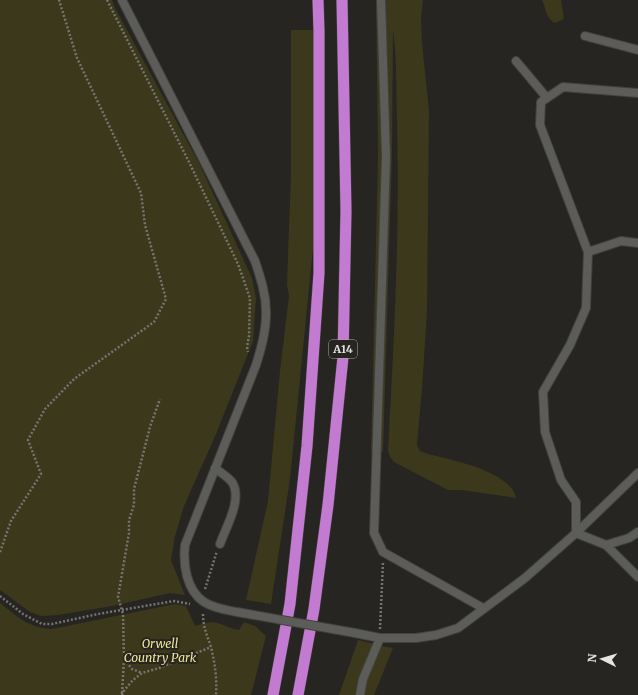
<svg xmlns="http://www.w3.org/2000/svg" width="638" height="695" font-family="Merriweather,serif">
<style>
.green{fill:#3c381c}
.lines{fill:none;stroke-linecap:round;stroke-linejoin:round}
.service-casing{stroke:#42413e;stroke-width:10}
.trunk-casing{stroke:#42413e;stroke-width:12}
.path{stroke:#757471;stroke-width:2.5;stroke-dasharray:2 2;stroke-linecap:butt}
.service{stroke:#5c5c58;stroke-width:8}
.trunk{stroke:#c27bd0;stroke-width:11}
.service-bridge-casing{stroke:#42413e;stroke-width:10;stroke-linecap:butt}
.service-bridge{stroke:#5c5c58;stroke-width:8}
.labels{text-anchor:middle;stroke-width:4;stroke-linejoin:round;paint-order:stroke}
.shield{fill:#262521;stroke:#ababa7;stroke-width:1}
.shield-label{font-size:11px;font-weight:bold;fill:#e4e4e1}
.park-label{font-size:12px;font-style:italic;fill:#efe595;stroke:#262521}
</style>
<rect width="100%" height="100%" fill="#262521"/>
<path class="green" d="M 0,0 L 112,0 L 114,6 L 200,165 L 252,278 L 256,298 L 253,341 L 216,434 L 184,506 L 175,536 L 171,560 L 185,595 L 170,593 L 112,606 L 58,615 L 41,616 L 30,612 L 0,590 Z
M 376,0 L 423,0 L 421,18 L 422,43 L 429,111 L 427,311 L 422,389 L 417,445 L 420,451 L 428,454 C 451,460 511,471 516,498 L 462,490 L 448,490 L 394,462 L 390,457 L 388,451 C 394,341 400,231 397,120 C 396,91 397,58 393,29 L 392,155 L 383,452 L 371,451 L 378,156 Z
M 542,0 L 561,0 L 564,19 L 555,23 C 546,19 546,8 542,0 Z
M 291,30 L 313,30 L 316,218 L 290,479 L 271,604 L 246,600 L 268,501 L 280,371 L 289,296 L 287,285 L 291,173 Z
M 0,603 C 19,618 27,627 52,629 L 175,604 L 186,606 L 195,626 C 203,624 210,621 217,623 C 225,625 231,629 239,630 L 244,622 L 255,626 L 266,636 L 251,695 L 0,695 Z
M 358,640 L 382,646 L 393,648 L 374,695 L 339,695 Z"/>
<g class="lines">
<defs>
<path id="service" d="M 122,0 L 255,261 C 258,270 261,279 263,288 C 270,315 264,340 256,365 L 185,545 C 183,564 186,590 204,602 C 213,608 226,610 237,612
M 381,0 L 386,156 L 374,533 L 383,552 L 483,608
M 585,36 L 638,50
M 516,61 L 547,98
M 588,252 L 621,241 L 638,243
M 215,468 C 220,472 228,477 232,482 C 243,499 226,527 220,544
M 576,533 L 576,502 L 561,480 L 545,432 L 543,392 L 570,345 L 586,308 L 588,252 L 540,125 L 541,102 L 563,87 L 638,93
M 576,533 L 606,545 L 629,538 L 638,532
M 606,545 L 638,577
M 355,633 L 380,638 L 416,638 L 436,635 L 458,628 L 525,578 L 576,533 L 638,473
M 360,695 L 363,679 L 380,638"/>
<path id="trunk" d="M 273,695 L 290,604 L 307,446 L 319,273 L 319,31 L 318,0
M 298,695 L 314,609 L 328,505 L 343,357 L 346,211 L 342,0"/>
</defs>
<use href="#service" class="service-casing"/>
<use href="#trunk" class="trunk-casing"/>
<path class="path" d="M 107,0 L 189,162 L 238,264 L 250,298 L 249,336 L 247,347 L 248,352
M 0,552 L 11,521 L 41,474 L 28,440 L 45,409 L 74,379 L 154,322 L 166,299 L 145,225 L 141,193 L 77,58 L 59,0
M 205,589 L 217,551
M 0,596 L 23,614 L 42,624 L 52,624 L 98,614 L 174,601 L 190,604
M 203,614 C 203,627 207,635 211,647 C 215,664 217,678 216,695
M 380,629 L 383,562
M 124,659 L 132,669 L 142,673
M 122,693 L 124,659 L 123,614 L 118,597 L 129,533 L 129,520 L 134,505 L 134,489 L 150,427 L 160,399
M 122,695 L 122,693 L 133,680 L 142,673 L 159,668 L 211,647"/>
<use href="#service" class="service"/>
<use href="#trunk" class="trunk"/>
<defs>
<path id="service-bridge" d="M 237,612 L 355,633"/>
</defs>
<use href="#service-bridge" class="service-bridge-casing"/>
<use href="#service-bridge" class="service-bridge"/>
</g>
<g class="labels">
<rect class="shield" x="329" y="340" width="28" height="18" rx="3"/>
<g class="shield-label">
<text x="343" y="353">A14</text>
</g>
<g class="park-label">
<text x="160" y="648">Orwell<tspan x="160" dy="14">Country Park</tspan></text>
</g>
</g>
<g transform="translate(602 659) rotate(275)" stroke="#262521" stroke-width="3" paint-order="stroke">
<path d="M0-3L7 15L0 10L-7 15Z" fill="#e4e4e1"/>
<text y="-6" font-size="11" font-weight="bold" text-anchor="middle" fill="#e4e4e1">N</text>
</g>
</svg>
